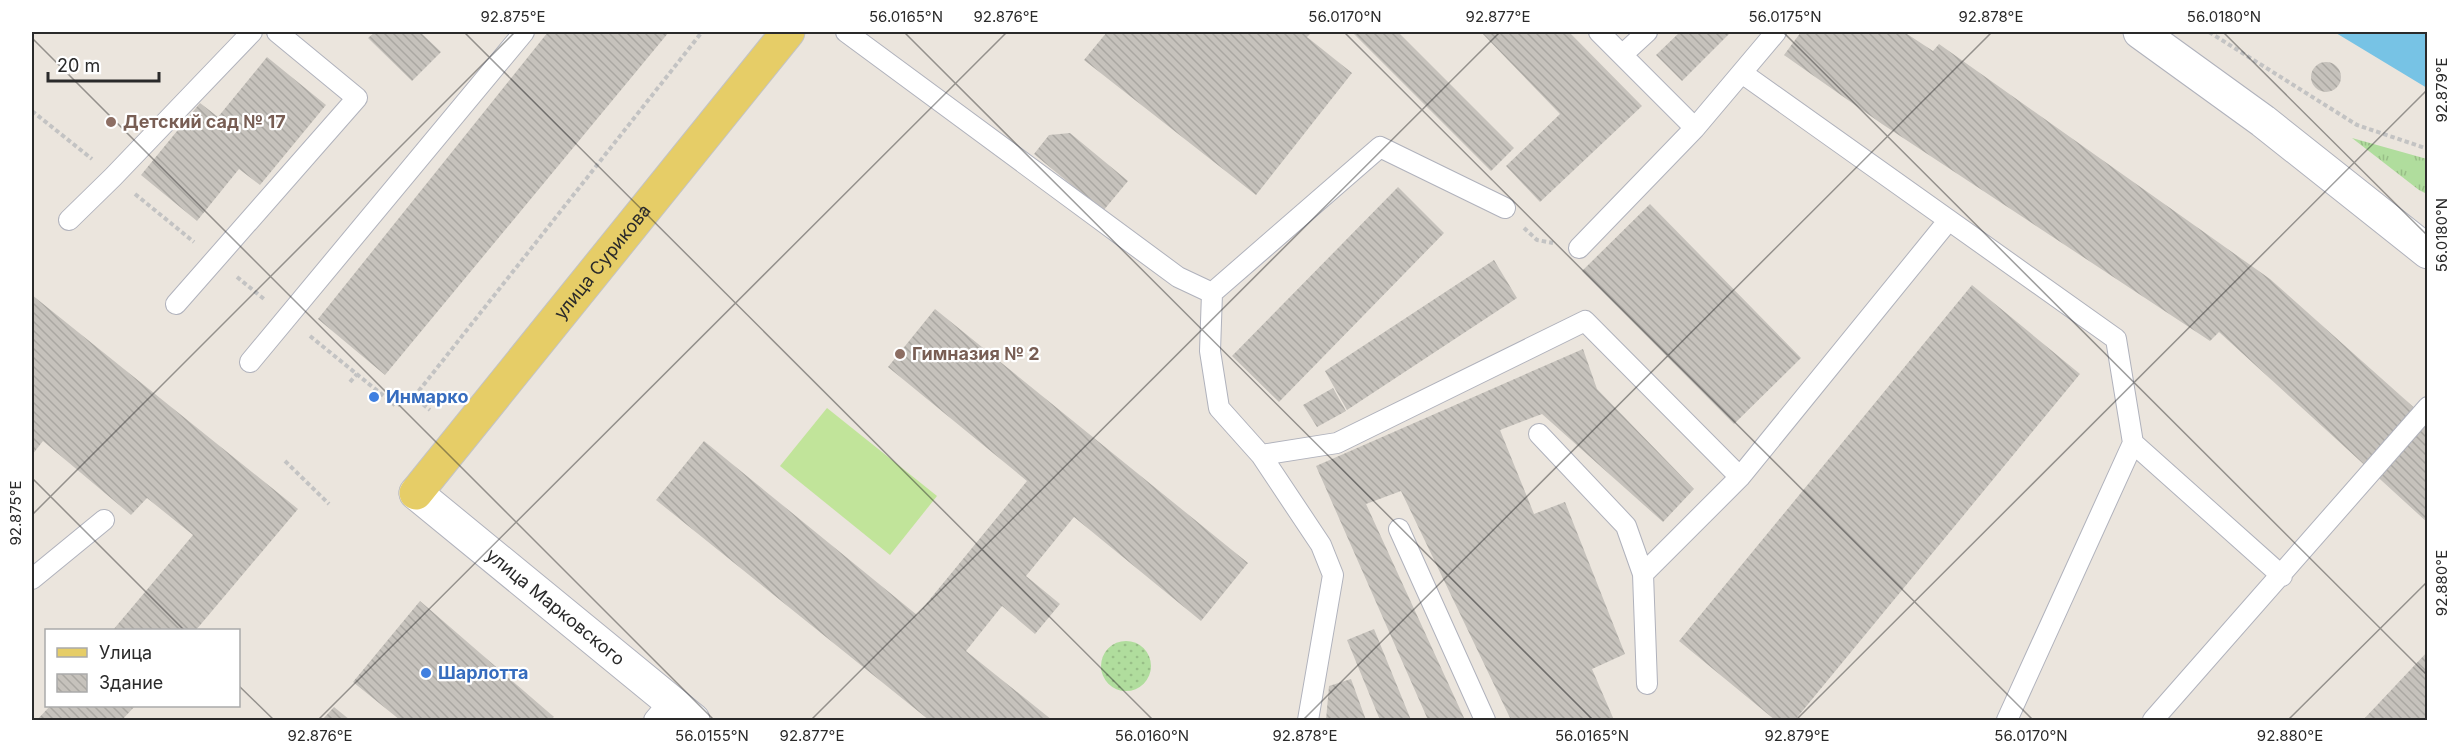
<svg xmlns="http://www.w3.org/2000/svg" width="2459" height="752" font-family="Inter,sans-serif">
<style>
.grass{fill:url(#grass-tufts)}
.garden{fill:url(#garden-dots)}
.pitch{fill:#c1e49a}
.water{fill:#77c3e5}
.building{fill:url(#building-back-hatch)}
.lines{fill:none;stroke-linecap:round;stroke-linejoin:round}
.service-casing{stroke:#b0b2bc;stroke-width:22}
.minor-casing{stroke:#b0b2bc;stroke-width:35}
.primary-casing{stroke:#c3c3c3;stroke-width:35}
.path{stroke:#c3c3c3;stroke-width:4;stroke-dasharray:4.5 3;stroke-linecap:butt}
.service{stroke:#fff;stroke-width:20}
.minor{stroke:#fff;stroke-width:33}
.primary{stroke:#e6cd67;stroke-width:33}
.ticks{fill:none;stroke:#2a2a2a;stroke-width:1.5;stroke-opacity:0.45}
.education-dot{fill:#8d6e63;stroke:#fff;stroke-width:2}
.shop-dot{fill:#3f7fe0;stroke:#fff;stroke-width:2}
.labels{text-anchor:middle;stroke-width:4.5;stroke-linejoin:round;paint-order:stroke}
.education-label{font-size:18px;font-weight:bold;fill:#785e54;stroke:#fff;text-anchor:start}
.street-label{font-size:18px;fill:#2a2a2a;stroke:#fff}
.shop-label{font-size:18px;font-weight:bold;fill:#366cbe;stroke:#fff;text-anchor:start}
.neatline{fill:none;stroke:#2a2a2a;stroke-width:2}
.ticks-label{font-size:15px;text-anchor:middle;fill:#2a2a2a}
</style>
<defs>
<pattern id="grass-tufts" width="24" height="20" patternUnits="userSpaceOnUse" patternTransform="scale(1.5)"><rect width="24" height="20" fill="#b0dd9d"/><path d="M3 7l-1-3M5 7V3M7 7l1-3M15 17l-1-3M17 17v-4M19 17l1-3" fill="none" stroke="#98be87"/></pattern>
<pattern id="garden-dots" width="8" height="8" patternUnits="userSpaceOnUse" patternTransform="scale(1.5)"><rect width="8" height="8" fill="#b0dd9d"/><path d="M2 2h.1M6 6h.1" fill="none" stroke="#98be87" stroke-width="1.8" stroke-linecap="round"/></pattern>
<pattern id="building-back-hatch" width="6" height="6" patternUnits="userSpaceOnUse" patternTransform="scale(1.5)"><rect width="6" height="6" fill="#c6c2bc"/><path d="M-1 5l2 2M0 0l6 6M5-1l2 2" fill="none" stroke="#aaa7a2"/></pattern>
</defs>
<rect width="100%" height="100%" fill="#ebe5dd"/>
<path class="grass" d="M 2352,138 L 2427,159 L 2427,194 L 2419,190 Z"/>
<path class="garden" d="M1101 666a25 25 0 1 1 50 0a25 25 0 1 1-50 0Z"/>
<path class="pitch" d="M 827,408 L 937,496 L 890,555 L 780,466 Z"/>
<path class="water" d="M 2334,32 L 2427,32 L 2427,88 L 2336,33 Z"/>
<path class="building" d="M 375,32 L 420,32 L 441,52 L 412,81 L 368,38 Z
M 548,32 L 669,32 L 385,375 L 318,319 Z
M 1107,32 L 1312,32 L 1307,37 L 1352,73 L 1256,195 L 1084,60 Z
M 1352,32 L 1398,32 L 1514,148 L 1491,171 Z
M 1481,32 L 1569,32 L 1642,106 L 1540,202 L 1506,166 L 1560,114 Z
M 1680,32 L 1731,32 L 1682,81 L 1656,55 Z
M 1801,32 L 1904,32 L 1933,51 L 1939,44 L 2270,279 L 2428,420 L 2428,523 L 2219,332 L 2210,341 L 1882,124 L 1784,55 Z
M 267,57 L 326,105 L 260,185 L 239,169 L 197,221 L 141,175 L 200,103 L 218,117 Z
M2311 77a15 15 0 1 1 30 0a15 15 0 1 1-30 0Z
M 1070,133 L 1128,181 L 1103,211 L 1034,154 L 1049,135 Z
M 1398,187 L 1444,233 L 1279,402 L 1232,356 Z
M 1650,204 L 1801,358 L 1734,424 L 1582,271 Z
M 1494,260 L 1517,298 L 1347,410 L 1325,371 Z
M 1972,285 L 2080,374 L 1795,720 L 1775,720 L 1679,641 Z
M 32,295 L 298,509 L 196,630 L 113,630 L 193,535 L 147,498 L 131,515 L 43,441 L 32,455 Z
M 935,309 L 1248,563 L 1201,621 L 1074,517 L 1026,576 L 1060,604 L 1035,634 L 1002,606 L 966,651 L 1052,720 L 929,720 L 656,500 L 704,441 L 917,615 L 1027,481 L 888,367 Z
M 1583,349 L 1597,389 L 1694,489 L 1663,522 L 1542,414 L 1500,430 L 1534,514 L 1565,502 L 1625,654 L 1592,669 L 1614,720 L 1511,720 L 1401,491 L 1366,504 L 1465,720 L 1428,720 L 1316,466 Z
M 1333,388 L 1346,411 L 1317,427 L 1303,405 Z
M 420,601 L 554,717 L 550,720 L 400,720 L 353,682 Z
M 1374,629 L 1411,720 L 1380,720 L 1347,640 Z
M 2428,651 L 2428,720 L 2363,720 Z
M 1351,679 L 1366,720 L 1326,720 L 1329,686 Z
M 50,706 L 135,706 L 122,720 L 37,720 Z
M 334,707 L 350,720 L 322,720 Z"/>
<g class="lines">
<defs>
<path id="service" d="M 846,32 L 1178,277 L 1212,293 L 1380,147 L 1505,208
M 1599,32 L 1622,55 L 1647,32
M 1622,55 L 1695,128
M 1742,73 L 2116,339 L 2133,443 L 2007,720
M 69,220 L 113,177 L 252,32
M 1579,248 L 1695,128 L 1776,32
M 1212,293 L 1210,351 L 1219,408 L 1261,455 L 1321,545 L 1333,575 L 1308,720
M 176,304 L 357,98 L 277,32
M 250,362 L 524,32
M 1539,434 L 1626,526 L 1643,574 L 1740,477 L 1948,221
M 2133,443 L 2282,576
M 1261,455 L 1337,443 L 1585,321 L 1740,477
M 1399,529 L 1485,720
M 1643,574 L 1647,684
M 32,579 L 104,520
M 654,720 L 669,702
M 2153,720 L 2428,407"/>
<g id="minor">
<path d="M 2140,32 L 2263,121 L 2428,252"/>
<path id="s1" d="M 416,493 L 693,720"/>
</g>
<g id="primary">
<path id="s2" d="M 416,493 L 788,32"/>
</g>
</defs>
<use href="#service" class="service-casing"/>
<use href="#minor" class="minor-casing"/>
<use href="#primary" class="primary-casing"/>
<path class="path" d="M 2209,32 L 2357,125 L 2428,149
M 32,111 L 92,159
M 135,194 L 194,242
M 1524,228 L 1537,240 L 1553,243
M 237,277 L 264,299
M 310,336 L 396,406 L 414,397 L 430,410
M 350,382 L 357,374
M 414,397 L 702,32
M 285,461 L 329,504"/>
<use href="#service" class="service"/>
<use href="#minor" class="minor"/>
<use href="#primary" class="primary"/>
</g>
<path class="ticks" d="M 464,32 L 1153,720M 904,32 L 1593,720M 1344,32 L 2033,720M 1783,32 L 2428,676M 2223,32 L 2428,236M 32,38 L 714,720M 32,478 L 184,630M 32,515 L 515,32M 238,685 L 274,720M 318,720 L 1007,32M 811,720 L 1500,32M 1303,720 L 1992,32M 1796,720 L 2428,89M 2288,720 L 2428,581"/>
<g class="education-dot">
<circle cx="111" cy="122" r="6"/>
<circle cx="900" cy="354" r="6"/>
</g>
<g class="shop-dot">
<circle cx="374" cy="397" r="6"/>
<circle cx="426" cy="673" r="6"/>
</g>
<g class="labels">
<g class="education-label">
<text x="123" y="128">Детский сад № 17</text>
<text x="912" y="360">Гимназия № 2</text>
</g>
<g class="street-label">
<text dy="6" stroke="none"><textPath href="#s2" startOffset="297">улица Сурикова</textPath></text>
<text dy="6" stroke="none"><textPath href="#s1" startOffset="180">улица Марковского</textPath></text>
</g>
<g class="shop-label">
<text x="386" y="403">Инмарко</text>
<text x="438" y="679">Шарлотта</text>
</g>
</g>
<rect width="2459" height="752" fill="none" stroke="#ffffff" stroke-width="66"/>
<rect x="45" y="629" width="195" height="78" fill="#ffffff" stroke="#aaaaaa" stroke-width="1.5"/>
<rect x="57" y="648" width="30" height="9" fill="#e6cd67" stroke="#aaaaaa" stroke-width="1.5"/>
<text x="99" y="659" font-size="18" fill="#2a2a2a">Улица</text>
<rect x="57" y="674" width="30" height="18" fill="url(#building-back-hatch)" stroke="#aaaaaa" stroke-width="1.5"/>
<text x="99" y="689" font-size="18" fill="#2a2a2a">Здание</text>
<path d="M48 72v9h111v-9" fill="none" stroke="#2a2a2a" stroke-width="3"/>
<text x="57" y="72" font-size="18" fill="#2a2a2a" stroke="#ffffff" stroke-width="4.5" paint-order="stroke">20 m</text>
<rect x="33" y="33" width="2393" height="686" class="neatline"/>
<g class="ticks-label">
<text x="513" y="22">92.875°E</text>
<text x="906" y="22">56.0165°N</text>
<text x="1006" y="22">92.876°E</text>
<text x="1345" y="22">56.0170°N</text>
<text x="1498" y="22">92.877°E</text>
<text x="1785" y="22">56.0175°N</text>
<text x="1991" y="22">92.878°E</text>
<text x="2224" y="22">56.0180°N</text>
<text transform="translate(2442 90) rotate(-90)" y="5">92.879°E</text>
<text transform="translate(2442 235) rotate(-90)" y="5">56.0180°N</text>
<text transform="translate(16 513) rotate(-90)" y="5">92.875°E</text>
<text transform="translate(2442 583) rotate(-90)" y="5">92.880°E</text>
<text x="320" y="741">92.876°E</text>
<text x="712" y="741">56.0155°N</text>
<text x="812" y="741">92.877°E</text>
<text x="1152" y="741">56.0160°N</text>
<text x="1305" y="741">92.878°E</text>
<text x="1592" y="741">56.0165°N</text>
<text x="1797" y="741">92.879°E</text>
<text x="2031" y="741">56.0170°N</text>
<text x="2290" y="741">92.880°E</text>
</g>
</svg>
